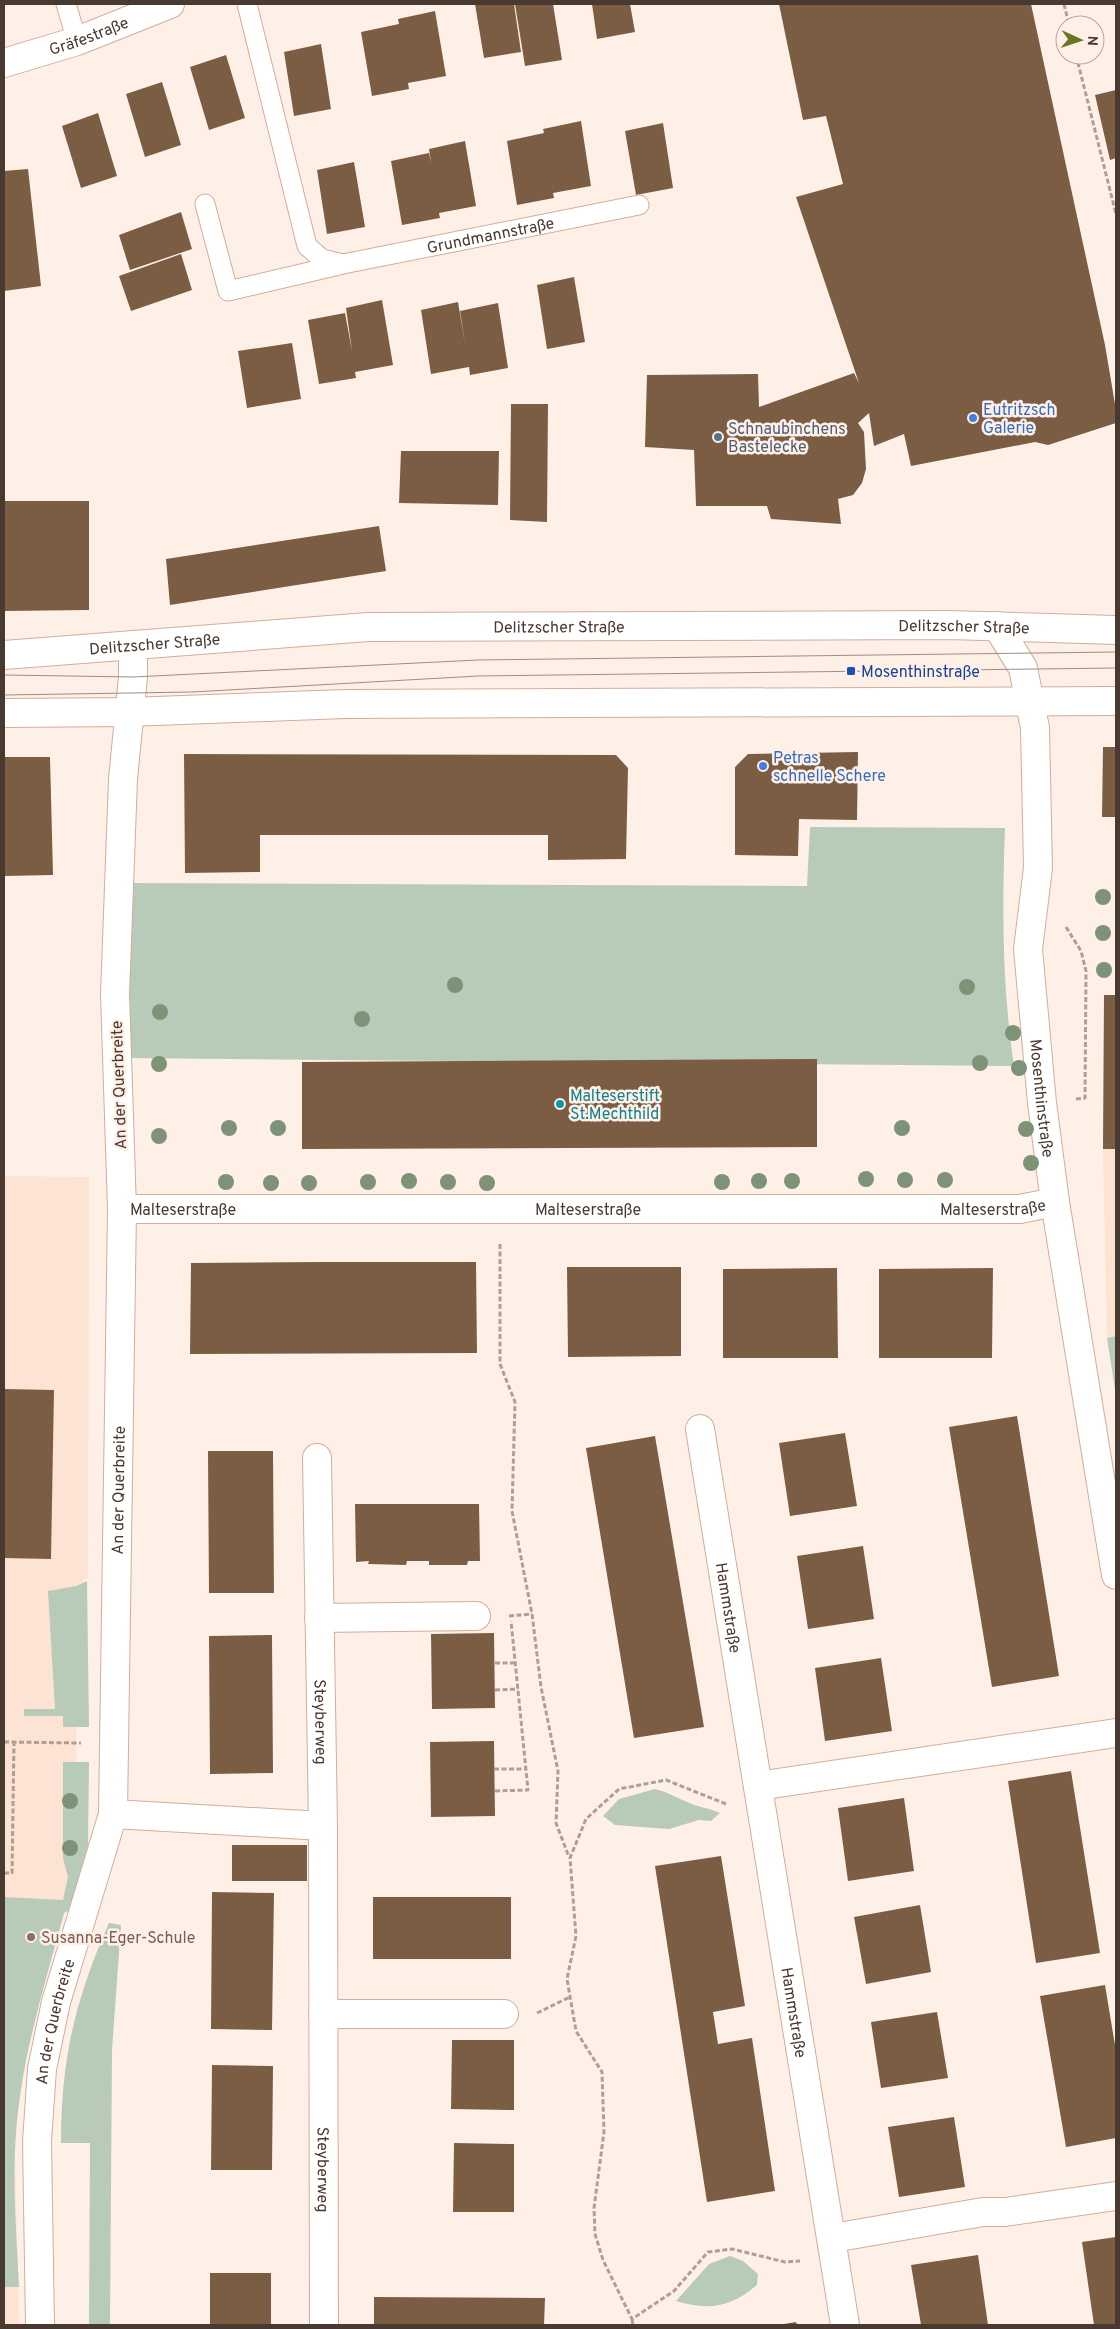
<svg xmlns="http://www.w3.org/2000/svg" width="1120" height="2329" font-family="Overpass,sans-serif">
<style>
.built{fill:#fde3d4}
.green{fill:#b7cbb8}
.building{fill:#7b5d44}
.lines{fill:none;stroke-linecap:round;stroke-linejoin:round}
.lane-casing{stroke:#d0ae9a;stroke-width:21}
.street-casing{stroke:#d0ae9a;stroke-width:30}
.secondary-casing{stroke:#d0ae9a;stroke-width:30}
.path{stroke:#ae9f96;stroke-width:3;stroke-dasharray:5 2.5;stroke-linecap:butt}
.lane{stroke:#fff;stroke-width:19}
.street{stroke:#fff;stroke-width:28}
.secondary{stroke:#fff;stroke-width:28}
.tram{stroke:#9d8e85;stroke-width:1}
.tree{fill:#7e9278}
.shop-dot{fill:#3f7fe0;stroke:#fff0e7;stroke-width:2}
.service-dot{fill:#5c6f8a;stroke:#fff0e7;stroke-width:2}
.transit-dot{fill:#1a4fb4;stroke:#fff0e7;stroke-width:2}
.culture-dot{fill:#0f9aa8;stroke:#fff0e7;stroke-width:2}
.education-dot{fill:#8d6e63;stroke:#fff0e7;stroke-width:2}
.labels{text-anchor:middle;stroke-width:5;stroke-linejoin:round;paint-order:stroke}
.street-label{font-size:16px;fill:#483931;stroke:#fff0e7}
.shop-label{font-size:16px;fill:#366cbe;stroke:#fff0e7;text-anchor:start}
.service-label{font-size:16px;fill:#4e5e75;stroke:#fff0e7;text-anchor:start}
.transit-label{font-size:16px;fill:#164399;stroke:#fff0e7;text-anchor:start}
.culture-label{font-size:16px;fill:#0d838f;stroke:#fff0e7;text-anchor:start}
.education-label{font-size:16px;fill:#785e54;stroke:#fff0e7;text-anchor:start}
</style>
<rect width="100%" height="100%" fill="#fff0e7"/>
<path class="built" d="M 1104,995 L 1116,995 L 1116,1336 L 1107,1338 L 1103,1149 Z
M 4,1176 L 89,1177 L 88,1577 L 76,1587 L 77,1869 L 35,2017 L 25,2063 L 18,2111 L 15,2151 L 19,2325 L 4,2325 Z"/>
<path class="green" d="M 810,827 L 1005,828 C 1002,908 1002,987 1014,1066 L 126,1058 L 126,883 L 807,886 Z
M 1116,1336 L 1116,1396 L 1107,1338 Z
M 87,1581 L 89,1727 L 63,1727 L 63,1716 L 24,1716 L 24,1709 L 55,1709 L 48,1591 L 76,1586 Z
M 63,1762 L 89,1762 L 88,1846 L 82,1874 L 68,1911 L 64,1913 C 43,1991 18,2068 15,2150 C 13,2195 17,2242 19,2287 L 4,2287 L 4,1897 L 63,1900 L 68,1877 L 63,1858 Z
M 655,1789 C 667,1792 675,1797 685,1801 C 696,1807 709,1808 720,1813 L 711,1821 L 699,1820 L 669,1829 L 615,1825 L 603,1816 L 619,1799 Z
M 109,1923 L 121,1925 L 112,2050 L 110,2325 L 89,2325 L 90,2143 L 61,2143 C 61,2059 75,2000 109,1923 Z
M 730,2256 L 743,2261 L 758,2274 L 757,2285 C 731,2307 709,2311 676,2301 L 709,2264 Z"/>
<path class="building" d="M 475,4 L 514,4 L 521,52 L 484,58 Z
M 515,4 L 553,4 L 562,60 L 525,66 Z
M 592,4 L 630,4 L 635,32 L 597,39 Z
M 779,4 L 1031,4 L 1105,345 L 1116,410 L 1116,423 L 1048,445 L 1035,442 L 911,466 L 904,434 L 874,446 L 869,413 L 858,423 L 864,432 L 866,469 L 862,483 L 853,495 L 838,499 L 841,524 L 771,519 L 767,506 L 696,506 L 694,450 L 645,447 L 647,375 L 758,374 L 759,407 L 854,373 L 859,383 L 796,197 L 843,184 L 826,116 L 803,120 Z
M 435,11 L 446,76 L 408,83 L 409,89 L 372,96 L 361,32 L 399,24 L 398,19 Z
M 321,44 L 331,109 L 294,116 L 284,52 Z
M 226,55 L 245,118 L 209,130 L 190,67 Z
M 162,82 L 181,145 L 145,157 L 126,94 Z
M 1116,90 L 1116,158 L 1110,160 L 1095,95 Z
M 98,113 L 117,176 L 81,188 L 62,126 Z
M 581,121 L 591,186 L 553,193 L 554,198 L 517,205 L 507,141 L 544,133 L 543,129 Z
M 663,123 L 673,188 L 636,195 L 625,131 Z
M 465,141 L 476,206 L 439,213 L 440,218 L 402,225 L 391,161 L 429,153 L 431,163 L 429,149 Z
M 354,162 L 365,227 L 327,234 L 317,170 Z
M 28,169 L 41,286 L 4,291 L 4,171 Z
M 181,212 L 192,249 L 130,270 L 119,235 Z
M 181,254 L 192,290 L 131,311 L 119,276 Z
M 574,277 L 585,342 L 547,349 L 537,285 Z
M 382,300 L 393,365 L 355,372 L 356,378 L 319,384 L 308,320 L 345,313 L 352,351 L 346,308 Z
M 458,302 L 465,344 L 460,311 L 498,303 L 508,368 L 470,375 L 469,367 L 431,374 L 421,310 Z
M 292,343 L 301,399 L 247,408 L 238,351 Z
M 511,404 L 548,404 L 547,522 L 510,520 Z
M 401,451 L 499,451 L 498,505 L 399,503 Z
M 4,501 L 89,501 L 89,610 L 4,611 Z
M 379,526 L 386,571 L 170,605 L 166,559 Z
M 1103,747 L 1116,747 L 1116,817 L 1102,817 Z
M 858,752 L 857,820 L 799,819 L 798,856 L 735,855 L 735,767 L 748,754 Z
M 184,754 L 616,755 L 628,768 L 626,859 L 548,860 L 548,835 L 260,835 L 260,872 L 185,873 Z
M 4,757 L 50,757 L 53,875 L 4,876 Z
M 1104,995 L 1116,995 L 1116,1149 L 1103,1149 Z
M 817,1059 L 817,1147 L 302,1149 L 302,1062 Z
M 321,1262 L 476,1262 L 477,1353 L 190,1354 L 191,1263 Z
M 567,1267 L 681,1267 L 681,1356 L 568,1357 Z
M 837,1268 L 838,1358 L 723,1358 L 723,1269 Z
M 993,1268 L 992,1358 L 879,1358 L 879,1269 Z
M 4,1389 L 54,1390 L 51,1559 L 4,1558 Z
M 1017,1416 L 1059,1676 L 992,1687 L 949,1427 Z
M 845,1433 L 857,1506 L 790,1516 L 779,1443 Z
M 655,1436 L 704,1727 L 634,1738 L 586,1448 Z
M 208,1451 L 273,1451 L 274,1593 L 209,1593 Z
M 355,1504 L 479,1504 L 480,1561 L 468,1561 L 467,1565 L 429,1565 L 429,1561 L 407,1561 L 406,1565 L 368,1564 L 369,1561 L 356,1562 Z
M 863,1546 L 874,1619 L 808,1629 L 797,1556 Z
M 494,1633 L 495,1708 L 432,1709 L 431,1634 Z
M 272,1635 L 273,1773 L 210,1774 L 209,1636 Z
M 881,1658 L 892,1731 L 825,1741 L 815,1668 Z
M 494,1741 L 495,1816 L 431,1817 L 430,1742 Z
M 1071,1771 L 1100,1953 L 1036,1963 L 1008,1781 Z
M 904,1798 L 914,1871 L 848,1881 L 838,1808 Z
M 232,1845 L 307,1845 L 307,1881 L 232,1881 Z
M 721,1856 L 745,2006 L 713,2012 L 718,2044 L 752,2038 L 775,2191 L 707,2202 L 655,1866 Z
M 212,1892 L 274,1893 L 272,2030 L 211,2029 Z
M 373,1897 L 511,1897 L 511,1959 L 373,1959 Z
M 920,1905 L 931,1972 L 866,1984 L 854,1917 Z
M 1105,1985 L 1116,2051 L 1116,2138 L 1066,2147 L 1040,1996 Z
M 937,2012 L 948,2078 L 881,2088 L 871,2022 Z
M 452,2040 L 514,2040 L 514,2110 L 451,2109 Z
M 212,2065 L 273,2066 L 272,2170 L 211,2170 Z
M 954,2117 L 965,2187 L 899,2197 L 888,2127 Z
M 454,2143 L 514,2144 L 514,2212 L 453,2212 Z
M 1116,2237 L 1116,2325 L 1094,2325 L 1082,2242 Z
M 978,2255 L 988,2325 L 921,2325 L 911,2265 Z
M 210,2273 L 271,2273 L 271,2325 L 210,2325 Z
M 374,2297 L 545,2298 L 544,2325 L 374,2325 Z
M 796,2322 L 797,2325 L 784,2325 L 784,2324 Z"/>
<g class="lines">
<defs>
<g id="lane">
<path d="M 66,4 L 77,41"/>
<path id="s1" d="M 247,4 L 307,246 L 322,259 L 343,264 L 639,205"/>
<path d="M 205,204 L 228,291 L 339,265"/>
</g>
<g id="street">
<path id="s2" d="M 4,63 L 77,41 L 170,4"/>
<path id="s3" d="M 997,626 L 1023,668 L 1035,728 L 1038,868 L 1028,949 L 1042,1103 L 1055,1202 L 1116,1575"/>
<path id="s4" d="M 122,1209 L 1020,1209 L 1055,1202"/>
<path id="s5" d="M 700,1429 L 845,2325"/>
<path id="s6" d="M 317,1458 L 323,1826"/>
<path d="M 319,1618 L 476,1616"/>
<path d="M 758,1786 L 1116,1733"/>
<path id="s7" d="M 113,1814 L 323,1826 L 324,2325"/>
<path d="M 323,2014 L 504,2014"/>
<path d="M 833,2238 L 983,2212 L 1005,2212 L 1116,2196"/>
<path id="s8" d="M 40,2325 L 37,2141 L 42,2069 L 56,2002 L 113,1814 L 122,1209 L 115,994 L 123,779 L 133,677 L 133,645"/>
</g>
<g id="secondary">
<path id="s9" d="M 4,655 L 368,627 L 948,625 L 1116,630"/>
<path d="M 4,713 L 129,712 L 345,704 L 1116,701"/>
</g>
</defs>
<use href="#lane" class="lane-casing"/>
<use href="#street" class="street-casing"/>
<use href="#secondary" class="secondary-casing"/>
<path class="path" d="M 1064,4 L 1069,25
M 1076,55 L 1116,214
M 1066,927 L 1081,951 L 1086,971 L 1085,1098 L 1075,1099
M 500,1244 L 500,1364 L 515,1402 L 512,1511 L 532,1614 L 541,1687 L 558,1771 L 556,1823 L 569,1857
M 509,1616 L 532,1614
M 495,1663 L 516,1663
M 495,1690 L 518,1689
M 4,1742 L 81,1743
M 494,1769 L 526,1769
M 495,1791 L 528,1790 L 511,1621
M 726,1804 L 666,1780 L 619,1789 L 586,1819 L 570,1858 L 576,1936 L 567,1979 L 576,2031 L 602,2072 L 604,2132 L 594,2208 L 595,2234 L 603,2260 L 632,2319 L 674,2291 L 708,2252 L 732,2249 L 785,2262 L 800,2261
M 4,1873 L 12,1873 L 14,1742
M 537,2013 L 570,1997
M 632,2319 L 633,2325"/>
<use href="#lane" class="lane"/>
<use href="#street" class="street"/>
<use href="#secondary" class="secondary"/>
<path class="tram" d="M 4,675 L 133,677 L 478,660 L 1116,652
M 4,695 L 192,692 L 478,676 L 1116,668"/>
</g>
<g class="tree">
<circle cx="1103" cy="897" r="8"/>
<circle cx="1103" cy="933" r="8"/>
<circle cx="1104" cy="970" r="8"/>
<circle cx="455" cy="985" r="8"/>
<circle cx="967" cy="987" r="8"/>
<circle cx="160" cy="1012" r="8"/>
<circle cx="362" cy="1019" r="8"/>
<circle cx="1013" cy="1033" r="8"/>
<circle cx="980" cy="1063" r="8"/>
<circle cx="159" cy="1064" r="8"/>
<circle cx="1019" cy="1068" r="8"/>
<circle cx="229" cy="1128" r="8"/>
<circle cx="278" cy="1128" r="8"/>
<circle cx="902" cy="1128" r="8"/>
<circle cx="1026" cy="1129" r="8"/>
<circle cx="159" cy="1136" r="8"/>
<circle cx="1031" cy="1163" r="8"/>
<circle cx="866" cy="1179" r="8"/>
<circle cx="905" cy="1180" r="8"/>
<circle cx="945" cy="1180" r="8"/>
<circle cx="409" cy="1181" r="8"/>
<circle cx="759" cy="1181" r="8"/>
<circle cx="792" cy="1181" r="8"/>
<circle cx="226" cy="1182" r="8"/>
<circle cx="368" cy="1182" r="8"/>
<circle cx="448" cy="1182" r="8"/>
<circle cx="722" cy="1182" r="8"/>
<circle cx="271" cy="1183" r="8"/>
<circle cx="309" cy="1183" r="8"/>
<circle cx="487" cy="1183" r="8"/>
<circle cx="70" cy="1801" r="8"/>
<circle cx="70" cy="1848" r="8"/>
</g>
<g class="shop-dot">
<circle cx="973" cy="418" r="5"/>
<circle cx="763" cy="766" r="5"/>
</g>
<circle class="service-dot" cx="718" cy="437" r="5"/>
<rect class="transit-dot" x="846" y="666" width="10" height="10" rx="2.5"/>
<circle class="culture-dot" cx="560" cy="1104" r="5"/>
<circle class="education-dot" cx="31" cy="1937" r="5"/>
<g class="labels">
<g class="street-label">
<text dy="6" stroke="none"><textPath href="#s2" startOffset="89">Gräfestraße</textPath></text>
<text dy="6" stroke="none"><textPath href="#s1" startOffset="441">Grundmannstraße</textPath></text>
<text dy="6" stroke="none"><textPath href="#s9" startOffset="556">Delitzscher Straße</textPath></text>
<text dy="6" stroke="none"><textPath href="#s9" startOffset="961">Delitzscher Straße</textPath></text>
<text dy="6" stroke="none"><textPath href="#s9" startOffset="151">Delitzscher Straße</textPath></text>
<text transform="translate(118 1085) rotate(-92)" y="6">An der Querbreite</text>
<text dy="6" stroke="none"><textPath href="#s3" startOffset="482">Mosenthinstraße</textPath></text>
<text dy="6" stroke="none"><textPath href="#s4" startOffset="871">Malteserstraße</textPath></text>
<text dy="6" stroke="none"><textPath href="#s4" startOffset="61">Malteserstraße</textPath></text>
<text dy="6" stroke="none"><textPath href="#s4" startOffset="466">Malteserstraße</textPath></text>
<text dy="6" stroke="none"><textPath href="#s8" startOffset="845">An der Querbreite</textPath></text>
<text dy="6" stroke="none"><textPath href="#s5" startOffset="181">Hammstraße</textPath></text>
<text dy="6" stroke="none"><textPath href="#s6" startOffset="264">Steyberweg</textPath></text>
<text dy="6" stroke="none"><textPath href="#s5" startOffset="591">Hammstraße</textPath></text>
<text dy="6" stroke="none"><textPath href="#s8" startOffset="305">An der Querbreite</textPath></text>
<text dy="6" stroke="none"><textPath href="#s7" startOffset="554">Steyberweg</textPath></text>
</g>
<g class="shop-label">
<text x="983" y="415">Eutritzsch<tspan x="983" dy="18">Galerie</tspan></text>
<text x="773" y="763">Petras<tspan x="773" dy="18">schnelle Schere</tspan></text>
</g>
<g class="service-label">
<text x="728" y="434">Schnaubinchens<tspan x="728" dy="18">Bastelecke</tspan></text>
</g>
<g class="transit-label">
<text x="861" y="677">Mosenthinstraße</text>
</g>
<g class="culture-label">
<text x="570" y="1101">Malteserstift<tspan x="570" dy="18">St.Mechthild</tspan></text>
</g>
<g class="education-label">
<text x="41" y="1943">Susanna-Eger-Schule</text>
</g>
</g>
<rect width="1120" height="2329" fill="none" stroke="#483931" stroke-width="10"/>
<g transform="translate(1080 40) rotate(93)"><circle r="24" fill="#fff0e7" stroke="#b6a79e"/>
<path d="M0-4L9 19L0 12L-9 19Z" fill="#697723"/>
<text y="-8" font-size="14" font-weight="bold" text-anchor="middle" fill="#483931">N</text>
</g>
</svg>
